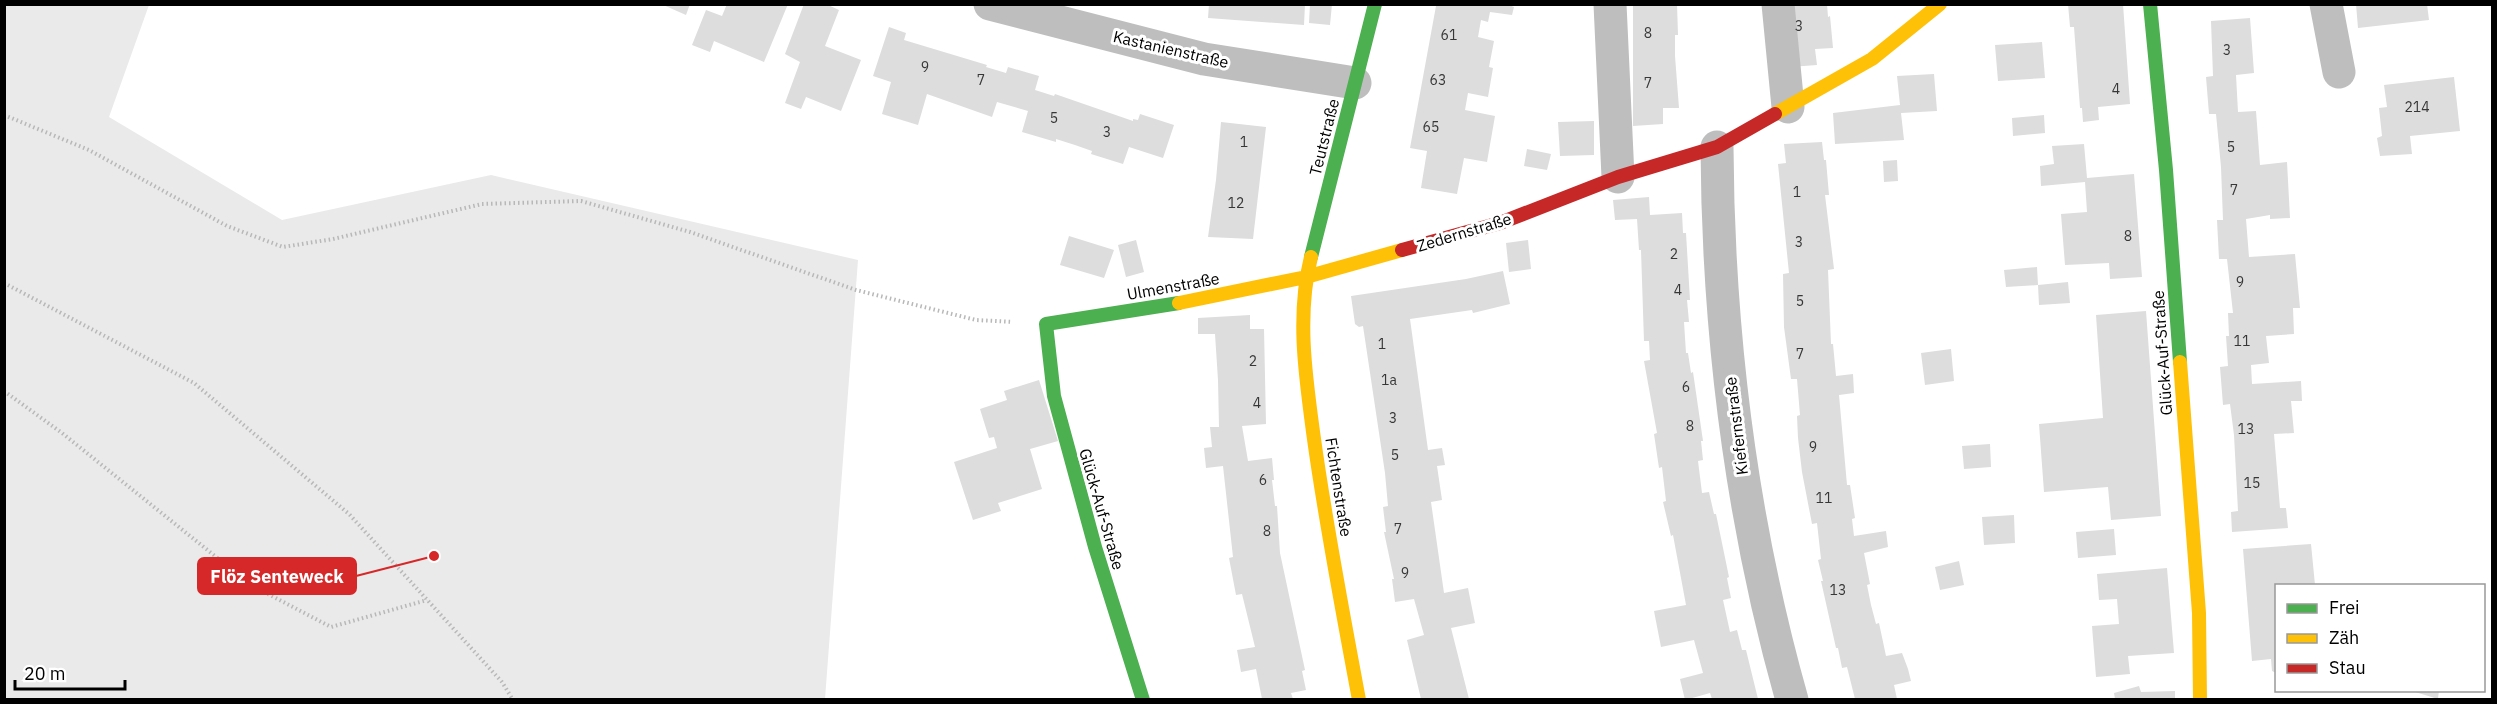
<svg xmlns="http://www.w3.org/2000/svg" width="2497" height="704" font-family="'IBM Plex Sans',sans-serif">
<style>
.green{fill:#eaeaea}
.building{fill:#ddd}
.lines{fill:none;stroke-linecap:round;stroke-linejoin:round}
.path{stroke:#b8b8b8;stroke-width:4;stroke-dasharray:1.5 3;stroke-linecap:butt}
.street{stroke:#bebebe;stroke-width:33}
.fast{stroke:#4caf50;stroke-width:14}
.slow{stroke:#ffc107;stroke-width:14}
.jam{stroke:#c62828;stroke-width:14}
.labels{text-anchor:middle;stroke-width:6;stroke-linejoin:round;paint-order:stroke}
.number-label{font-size:14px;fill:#373737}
.street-label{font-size:16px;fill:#000;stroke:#fff}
.leader{fill:none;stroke:#d62828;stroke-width:2}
.callout-dot{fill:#d62828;stroke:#fff;stroke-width:2}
.callout{fill:#d62828;stroke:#d62828;stroke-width:2}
.callout-label{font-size:18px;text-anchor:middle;font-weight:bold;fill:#fff}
</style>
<rect width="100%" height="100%" fill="#fff"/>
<path class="green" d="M 4,5 L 149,5 L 109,117 L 282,220 L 491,175 L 858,260 L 825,699 L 5,699 Z"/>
<path class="building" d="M 661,4 L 690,4 L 686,15 Z
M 727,4 L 788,4 L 764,62 L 714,41 L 710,52 L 692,45 L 706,10 L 722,16 Z
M 804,4 L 826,4 L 839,10 L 825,46 L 861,60 L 841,111 L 806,97 L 801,109 L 785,103 L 800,62 L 785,54 Z
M 1209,4 L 1305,4 L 1304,25 L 1208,18 Z
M 1310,4 L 1332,4 L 1330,25 L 1309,23 Z
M 1438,4 L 1506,4 L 1514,7 L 1512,15 L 1490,12 L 1488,22 L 1481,20 L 1478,37 L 1494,41 L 1489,67 L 1493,68 L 1488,97 L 1468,93 L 1465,110 L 1495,116 L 1487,162 L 1464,158 L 1457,194 L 1421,188 L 1427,151 L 1410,148 L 1436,6 Z
M 1633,4 L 1677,4 L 1678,35 L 1675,35 L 1675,56 L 1679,108 L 1663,108 L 1663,124 L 1633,126 Z
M 1784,4 L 1827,4 L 1828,17 L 1830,16 L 1833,48 L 1815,49 L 1817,65 L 1790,67 Z
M 2068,4 L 2123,4 L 2130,104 L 2098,107 L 2099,120 L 2083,122 L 2082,108 L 2080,108 L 2074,27 L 2070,27 Z
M 2356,4 L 2427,4 L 2429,20 L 2358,28 Z
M 2250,18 L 2254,73 L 2236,75 L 2238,112 L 2256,111 L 2260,165 L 2287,162 L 2290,218 L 2270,219 L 2270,215 L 2246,219 L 2249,257 L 2295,254 L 2300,308 L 2293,308 L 2294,334 L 2266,336 L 2269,363 L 2251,365 L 2252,384 L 2301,381 L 2302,401 L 2291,401 L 2294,433 L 2274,434 L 2280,508 L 2286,508 L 2288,528 L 2232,532 L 2231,512 L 2238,511 L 2234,435 L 2230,404 L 2223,405 L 2220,367 L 2228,366 L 2226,336 L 2229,336 L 2228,313 L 2233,313 L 2227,259 L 2219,259 L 2217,220 L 2223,220 L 2221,167 L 2216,114 L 2209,114 L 2206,77 L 2213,76 L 2211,21 Z
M 889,27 L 906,33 L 904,40 L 987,65 L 986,67 L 1006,73 L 1008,67 L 1039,76 L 1035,90 L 1054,96 L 1055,94 L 1133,121 L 1133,119 L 1138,120 L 1140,114 L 1174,125 L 1163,158 L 1129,147 L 1123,164 L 1091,154 L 1092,151 L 1075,145 L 1056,139 L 1056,142 L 1022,132 L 1028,111 L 997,102 L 992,117 L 927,94 L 918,125 L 882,114 L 891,82 L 873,76 Z
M 2042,42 L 2045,78 L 1998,81 L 1995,45 Z
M 1934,74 L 1937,111 L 1901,113 L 1904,140 L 1835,144 L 1833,113 L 1900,105 L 1897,76 Z
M 2454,77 L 2460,131 L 2410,136 L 2412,154 L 2380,156 L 2377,138 L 2382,136 L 2379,108 L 2387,107 L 2384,85 Z
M 2044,115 L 2045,133 L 2013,136 L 2012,118 Z
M 1594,121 L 1594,155 L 1560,156 L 1558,122 Z
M 1221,122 L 1266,127 L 1253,239 L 1208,237 L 1216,180 Z
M 1822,142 L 1824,160 L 1826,160 L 1829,195 L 1825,195 L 1834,269 L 1828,270 L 1831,344 L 1833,344 L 1836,376 L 1853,374 L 1854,393 L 1839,395 L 1847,485 L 1850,485 L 1855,518 L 1852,519 L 1854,536 L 1886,531 L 1888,547 L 1864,553 L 1870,584 L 1867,585 L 1871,605 L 1876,624 L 1879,623 L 1886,656 L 1902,653 L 1908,669 L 1911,681 L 1894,685 L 1897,699 L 1855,699 L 1847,667 L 1842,668 L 1838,648 L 1836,648 L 1821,581 L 1823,581 L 1818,560 L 1821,559 L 1817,523 L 1812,524 L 1802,472 L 1798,438 L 1797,416 L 1800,415 L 1797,379 L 1791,379 L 1784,327 L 1783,274 L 1789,273 L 1778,164 L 1786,163 L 1784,144 Z
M 2084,144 L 2087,178 L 2134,174 L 2142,277 L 2110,279 L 2109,263 L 2065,265 L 2061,214 L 2087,212 L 2085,182 L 2041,186 L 2040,166 L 2054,164 L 2052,146 Z
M 1527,149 L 1551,154 L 1547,170 L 1524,166 Z
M 1897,160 L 1898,181 L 1884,182 L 1883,161 Z
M 1649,197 L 1650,215 L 1682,213 L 1683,233 L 1686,233 L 1690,300 L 1687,300 L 1689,322 L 1684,322 L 1686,353 L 1688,353 L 1691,373 L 1693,372 L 1703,441 L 1701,441 L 1703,460 L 1698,461 L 1702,493 L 1709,492 L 1714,514 L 1716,514 L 1729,577 L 1727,578 L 1731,598 L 1723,600 L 1730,632 L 1737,630 L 1742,650 L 1746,650 L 1758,699 L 1712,699 L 1710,693 L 1685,700 L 1680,679 L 1703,673 L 1694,640 L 1661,647 L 1654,611 L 1686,605 L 1673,535 L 1671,536 L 1663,502 L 1666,501 L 1662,467 L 1659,468 L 1654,434 L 1657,433 L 1644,361 L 1650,360 L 1649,341 L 1644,341 L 1641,250 L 1639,250 L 1637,219 L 1615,220 L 1613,200 Z
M 1069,236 L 1114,250 L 1104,278 L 1060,265 Z
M 1136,240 L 1144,272 L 1126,277 L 1118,245 Z
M 1528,240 L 1531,269 L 1509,272 L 1506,243 Z
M 2037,267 L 2038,285 L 2068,282 L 2070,303 L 2039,305 L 2038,285 L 2006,287 L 2004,270 Z
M 1503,271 L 1510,304 L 1473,313 L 1472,310 L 1410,319 L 1428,450 L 1442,448 L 1445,465 L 1437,466 L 1442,500 L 1431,502 L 1444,593 L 1468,588 L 1475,623 L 1451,628 L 1469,699 L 1421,699 L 1407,640 L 1424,635 L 1414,599 L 1395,602 L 1392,579 L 1394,579 L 1384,532 L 1386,532 L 1383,507 L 1388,506 L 1385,473 L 1363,326 L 1359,327 L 1355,324 L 1351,296 L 1466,279 Z
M 2146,311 L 2161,516 L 2111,520 L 2108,487 L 2044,492 L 2039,424 L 2103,418 L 2096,315 Z
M 1250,315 L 1250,329 L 1264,329 L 1266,424 L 1242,426 L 1248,461 L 1272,458 L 1274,480 L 1272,480 L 1275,506 L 1277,506 L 1280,553 L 1305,670 L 1302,671 L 1306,690 L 1291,693 L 1293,699 L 1262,699 L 1256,669 L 1241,672 L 1237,650 L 1255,647 L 1242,594 L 1236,595 L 1229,558 L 1233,557 L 1223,466 L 1206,468 L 1204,448 L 1212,447 L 1210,427 L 1219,427 L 1218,380 L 1215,334 L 1198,334 L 1198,318 Z
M 1951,349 L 1954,381 L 1925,385 L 1921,353 Z
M 1039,380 L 1058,441 L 1030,449 L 1042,489 L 998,503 L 1001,511 L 973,520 L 954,462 L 997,448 L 994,437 L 989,438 L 980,409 L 1007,400 L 1004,391 Z
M 1990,444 L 1991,467 L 1964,469 L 1962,446 Z
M 2014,515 L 2015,543 L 1984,545 L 1982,517 Z
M 2114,529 L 2116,555 L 2078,558 L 2076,532 Z
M 2311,544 L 2315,585 L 2276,586 L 2276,673 L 2272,671 L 2271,659 L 2252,661 L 2243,549 Z
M 1959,561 L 1964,585 L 1940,590 L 1935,567 Z
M 2167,568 L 2174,653 L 2128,656 L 2130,674 L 2096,677 L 2092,626 L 2119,624 L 2117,599 L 2099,600 L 2097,574 Z
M 2139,686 L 2141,692 L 2175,691 L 2175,699 L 2115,699 L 2114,693 Z
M 2412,690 L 2439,690 L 2438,699 L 2412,691 Z"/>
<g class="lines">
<path class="path" d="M 4,115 L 89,150 L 227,226 L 283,247 L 333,239 L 482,204 L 581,201 L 690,232 L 856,290 L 976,320 L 1013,322
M 4,283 L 194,383 L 349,514 L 502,682 L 513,700
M 4,391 L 62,433 L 251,585 L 331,627 L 427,600"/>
<path class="street" d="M 990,4 L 1204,59 L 1355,83
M 1610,4 L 1618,177
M 1778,4 L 1788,107
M 2326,4 L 2339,72
M 1717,147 C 1718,334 1741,520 1792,700"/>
<path class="fast" d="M 2150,4 L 2166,170 L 2180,362
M 1311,257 L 1375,4
M 1143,700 L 1095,547 L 1054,396 L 1046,324 L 1179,303"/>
<path class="slow" d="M 1775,114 L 1872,59 L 1940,4
M 1311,257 C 1296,317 1306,379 1314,439 C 1326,526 1343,613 1359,700
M 1179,303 L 1306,277 L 1402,250
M 2180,362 L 2199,613 L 2200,700"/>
<path class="jam" d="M 1402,250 L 1500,223 L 1618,177 L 1717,147 L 1775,114"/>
</g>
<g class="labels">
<g class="number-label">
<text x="1799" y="31">3</text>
<text x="1648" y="38">8</text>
<text x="1449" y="40">61</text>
<text x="2227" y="55">3</text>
<text x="925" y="72">9</text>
<text x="981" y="85">7</text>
<text x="1438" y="85">63</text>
<text x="1648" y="88">7</text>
<text x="2116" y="94">4</text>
<text x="2417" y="112">214</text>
<text x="1054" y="123">5</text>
<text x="1431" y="132">65</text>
<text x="1107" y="137">3</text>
<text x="1244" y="147">1</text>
<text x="2231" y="152">5</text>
<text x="2234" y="195">7</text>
<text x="1797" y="197">1</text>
<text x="1236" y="208">12</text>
<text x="2128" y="241">8</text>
<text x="1799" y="247">3</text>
<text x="1674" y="259">2</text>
<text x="2240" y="287">9</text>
<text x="1678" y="295">4</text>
<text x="1800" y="306">5</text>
<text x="2242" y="346">11</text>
<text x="1382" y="349">1</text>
<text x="1800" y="359">7</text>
<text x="1253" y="366">2</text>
<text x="1389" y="385">1a</text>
<text x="1686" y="392">6</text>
<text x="1257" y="408">4</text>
<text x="1393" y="423">3</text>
<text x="1690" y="431">8</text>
<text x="2246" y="434">13</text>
<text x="1813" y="452">9</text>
<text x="1395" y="460">5</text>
<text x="1263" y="485">6</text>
<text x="2252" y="488">15</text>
<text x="1824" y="503">11</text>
<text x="1398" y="534">7</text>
<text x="1267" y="536">8</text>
<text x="1405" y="578">9</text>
<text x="1838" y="595">13</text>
</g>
<g class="street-label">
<text transform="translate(1171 49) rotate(13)" y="6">Kastanienstraße</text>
<text transform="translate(1324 137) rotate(-76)" y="6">Teutstraße</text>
<text transform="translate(1464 232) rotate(-17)" y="6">Zedernstraße</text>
<text transform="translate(1173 286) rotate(-10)" y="6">Ulmenstraße</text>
<text transform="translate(2162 353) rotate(-94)" y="6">Glück-Auf-Straße</text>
<text transform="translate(1736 426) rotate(-97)" y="6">Kiefernstraße</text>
<text transform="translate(1339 487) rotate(81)" y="6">Fichtenstraße</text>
<text transform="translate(1102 509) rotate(74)" y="6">Glück-Auf-Straße</text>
</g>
</g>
<path class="leader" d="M434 556L356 576"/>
<circle class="callout-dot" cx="434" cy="556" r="6"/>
<rect class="callout" x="198" y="558" width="158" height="36" rx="6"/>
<g class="callout-label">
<text x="277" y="583">Flöz Senteweck</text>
</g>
<rect width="2497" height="704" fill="none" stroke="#000000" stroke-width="12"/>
<rect x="2275" y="584" width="210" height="108" fill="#ffffff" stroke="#999999" stroke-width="1.5"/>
<rect x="2287" y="604" width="30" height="9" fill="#4caf50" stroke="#999999" stroke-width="1.5"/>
<text x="2329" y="614" font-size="18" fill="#000000">Frei</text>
<rect x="2287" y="634" width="30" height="9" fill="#ffc107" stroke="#999999" stroke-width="1.5"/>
<text x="2329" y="644" font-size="18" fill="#000000">Zäh</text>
<rect x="2287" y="664" width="30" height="9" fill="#c62828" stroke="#999999" stroke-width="1.5"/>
<text x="2329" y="674" font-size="18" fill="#000000">Stau</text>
<path d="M15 680v9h110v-9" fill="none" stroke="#000000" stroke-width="3"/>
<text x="24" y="680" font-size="18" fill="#000000" stroke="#ffffff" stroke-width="4.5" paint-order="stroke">20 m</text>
</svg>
